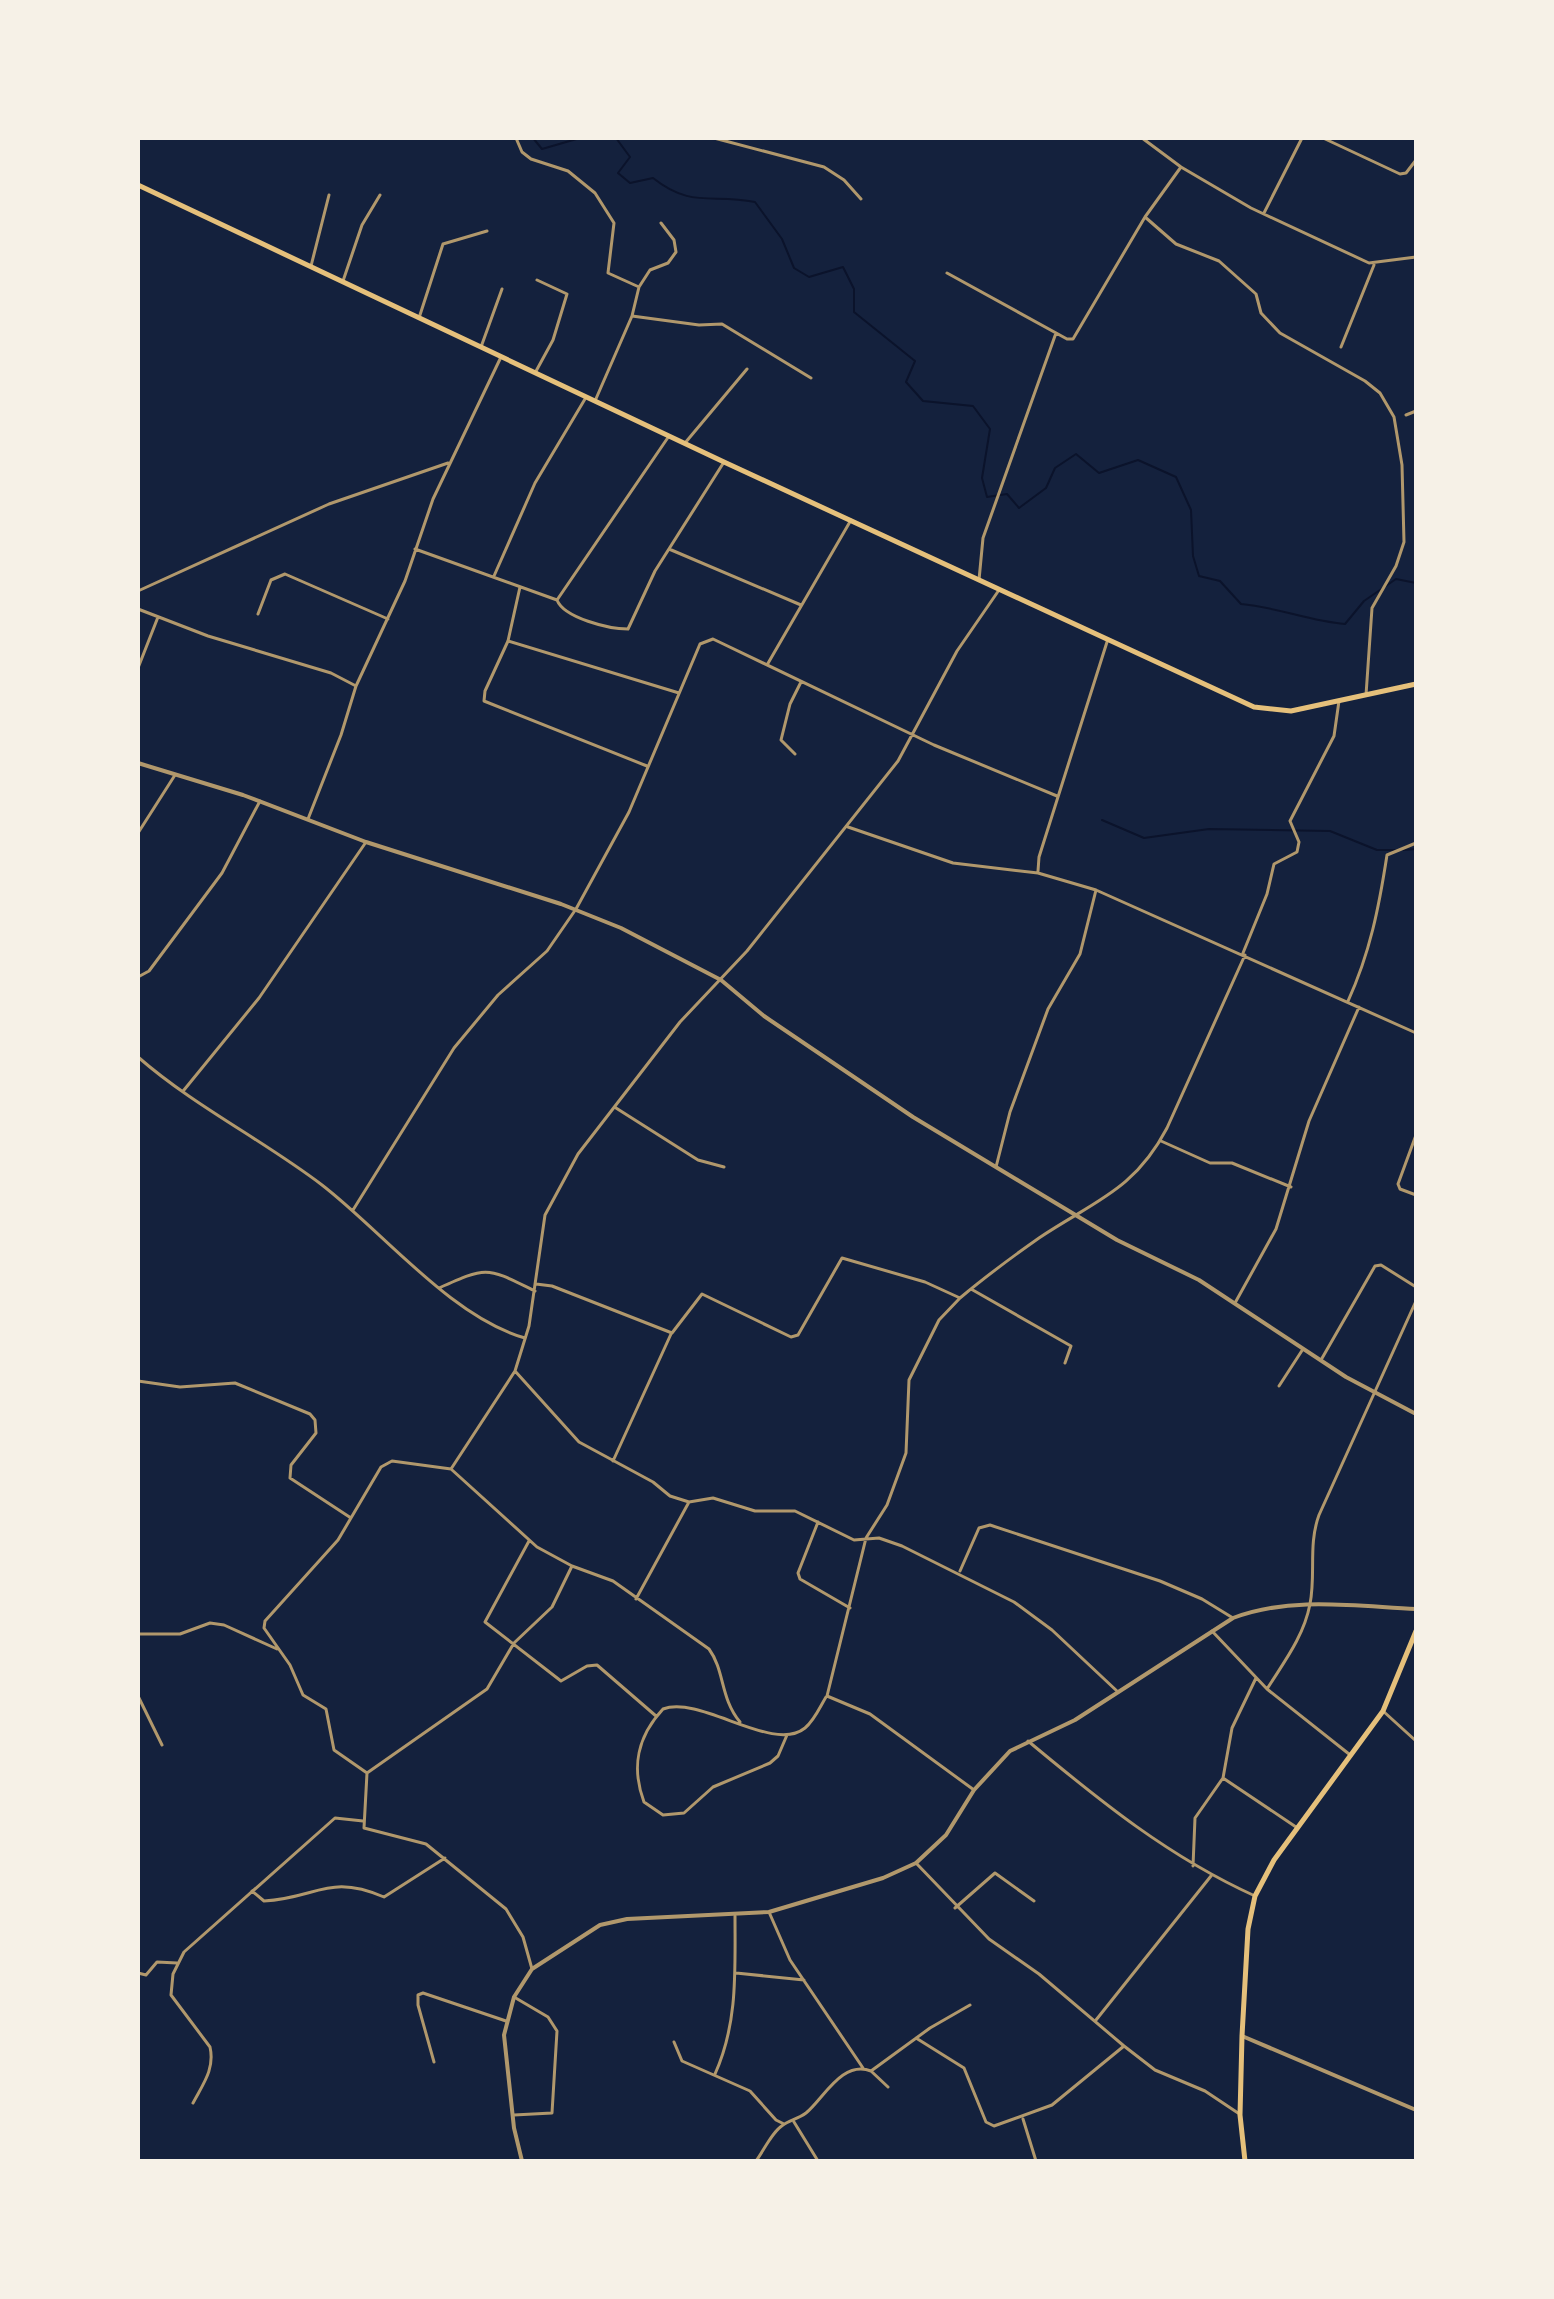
<svg xmlns="http://www.w3.org/2000/svg" width="1554" height="2299" font-family="Lato,sans-serif">
<style>
.lines{fill:none;stroke-linecap:round;stroke-linejoin:round}
.stream{stroke:#0b132b;stroke-width:2}
.minor{stroke:#b1986c;stroke-width:3}
.tertiary{stroke:#b1986c;stroke-width:4}
.primary{stroke:#e5c07b;stroke-width:5}
.trunk{stroke:#e5c07b;stroke-width:5}
</style>
<rect width="100%" height="100%" fill="#14213d"/>
<g class="lines">
<path class="stream" d="M 533,138 L 542,149 L 580,138
M 616,138 L 630,157 L 618,173 L 630,183 L 653,178 C 692,209 712,193 755,202 L 782,239 L 794,268 L 809,277 L 843,267 L 854,289 L 854,312 L 915,361 L 906,382 L 923,401 L 973,406 L 990,429 L 982,478 L 987,497 L 1007,494 L 1019,508 L 1046,488 L 1055,468 L 1076,454 L 1099,473 L 1138,460 L 1176,477 L 1191,510 L 1193,556 L 1199,576 L 1220,581 L 1241,604 C 1277,607 1309,621 1345,624 L 1364,601 L 1396,579 L 1416,583
M 1102,820 L 1144,838 L 1209,829 L 1330,831 L 1377,850 L 1396,850
M 1403,850 L 1416,849"/>
<path class="minor" d="M 516,138 L 522,152 L 531,159 L 568,171 L 595,193 L 614,223 L 608,273 L 639,287 L 632,316
M 714,138 L 824,167 L 844,180 L 861,199
M 1142,138 L 1181,167 L 1251,208 L 1369,263 L 1416,257
M 1323,138 L 1400,174 L 1406,173 L 1416,160
M 1264,213 L 1302,138
M 1145,217 L 1176,244 L 1219,261 L 1256,294 L 1261,313 L 1280,333 L 1365,381 L 1380,393 L 1394,417 L 1402,465 L 1404,542 L 1396,566 L 1372,608 L 1366,695
M 311,266 L 329,195
M 947,273 L 1067,339 L 1073,339 L 1145,217 L 1181,167
M 343,281 L 362,225 L 380,195
M 639,287 L 650,270 L 668,263 L 676,252 L 674,240 L 661,223
M 419,318 L 443,244 L 487,231
M 481,347 L 502,289
M 1341,347 L 1374,265
M 535,373 L 553,340 L 567,294 L 537,280
M 595,401 L 632,316 L 699,325 L 722,324 L 811,378
M 1406,415 L 1416,411
M 685,443 L 747,369
M 415,549 L 557,600 C 564,618 609,629 628,629 L 655,571 L 724,462
M 669,549 L 801,605
M 494,576 L 535,483 L 585,399
M 979,580 L 983,538 L 1056,333
M 520,587 L 508,641 L 485,691 L 484,701 L 647,766
M 138,591 L 329,504 L 448,463
M 557,600 L 669,436
M 138,609 L 208,636 L 331,673 L 356,686
M 258,614 L 271,580 L 285,574 L 388,619
M 508,641 L 679,693
M 767,665 L 851,520
M 138,668 L 158,617
M 795,754 L 781,740 L 790,704 L 801,682
M 308,819 L 341,735 L 356,686 L 405,581 L 433,499 L 501,357
M 848,827 L 953,863 L 1038,873 L 1096,890 L 1416,1033
M 138,833 L 175,775
M 1038,871 L 1039,857 L 1107,642
M 1243,953 L 1267,894 L 1274,864 L 1297,852 L 1299,842 L 1290,821 L 1334,736 L 1339,701
M 138,977 L 149,971 L 222,873 L 260,801
M 1348,1001 C 1370,953 1379,907 1387,855 L 1416,843
M 138,1057 C 194,1106 263,1140 322,1185 C 383,1232 451,1317 525,1338
M 184,1090 L 259,998 L 366,842
M 616,1108 L 698,1160 L 724,1167
M 1416,1135 L 1398,1184 L 1400,1189 L 1416,1195
M 1161,1141 L 1210,1163 L 1232,1163 L 1291,1187
M 996,1167 L 1010,1112 L 1048,1009 L 1080,954 L 1096,890
M 353,1210 L 454,1048 L 498,995 L 547,951 L 576,909 L 629,812 L 700,644 L 713,639 L 934,745 L 1057,796
M 536,1284 L 552,1286 L 672,1333 L 702,1294 L 791,1337 L 798,1335 L 842,1258 L 925,1282 L 960,1298 C 985,1277 1012,1257 1039,1238 C 1094,1201 1134,1191 1167,1128 L 1245,955
M 439,1288 C 488,1266 486,1267 535,1291
M 971,1289 L 1071,1346 L 1065,1363
M 960,1298 L 939,1320 L 909,1380 L 906,1453 L 887,1505 L 866,1538 L 827,1696 L 870,1714 L 974,1790
M 1235,1303 L 1276,1229 L 1309,1121 L 1359,1007
M 1321,1360 L 1375,1266 L 1381,1265 L 1416,1287
M 515,1371 L 579,1442 L 653,1482 L 670,1496 L 689,1502 L 713,1498 L 755,1511 L 795,1511 L 854,1540 L 879,1538 L 902,1546 L 1014,1602 L 1052,1630 L 1118,1692
M 138,1381 L 180,1387 L 235,1383 L 310,1414 L 315,1420 L 316,1433 L 291,1465 L 290,1478 L 351,1518
M 1279,1386 L 1303,1349
M 613,1461 L 671,1334
M 451,1469 L 515,1371 L 529,1326 L 545,1215 L 578,1154 L 680,1022 L 747,951 L 898,761 L 957,651 L 999,590
M 818,1522 L 798,1573 L 800,1579 L 850,1608
M 529,1541 L 485,1622 L 561,1681 L 587,1666 L 597,1665 L 656,1716
M 960,1571 L 979,1528 L 990,1525 L 1160,1581 L 1202,1599 L 1233,1618
M 636,1599 L 689,1502
M 1212,1631 L 1267,1689 L 1349,1754
M 138,1634 L 180,1634 L 210,1623 L 224,1625 L 277,1649
M 1267,1689 C 1284,1662 1304,1636 1310,1604 C 1316,1574 1308,1545 1319,1515 L 1416,1301
M 138,1696 L 162,1745
M 1383,1711 L 1416,1741
M 787,1735 L 778,1756 L 770,1763 L 713,1787 L 684,1813 L 663,1815 L 644,1802 C 631,1767 637,1737 663,1709 C 701,1695 773,1754 805,1728 C 814,1721 820,1707 826,1697
M 1028,1741 C 1100,1801 1169,1857 1255,1896
M 367,1773 L 487,1689 L 514,1643 L 552,1607 L 572,1566
M 1223,1778 L 1296,1827
M 916,1863 L 989,1939 L 1039,1974 L 1124,2046 L 1155,2070 L 1205,2091 L 1238,2113
M 1193,1866 L 1195,1818 L 1223,1778 L 1232,1728 L 1256,1678
M 252,1891 L 264,1901 C 317,1898 329,1873 384,1897 L 445,1858
M 955,1908 L 995,1873 L 1034,1901
M 769,1912 L 790,1960 L 863,2068
M 532,1969 L 523,1937 L 506,1909 L 426,1844 L 364,1828 L 367,1773 L 334,1750 L 326,1709 L 303,1695 L 290,1665 L 264,1628 L 265,1621 L 338,1540 L 381,1467 L 392,1461 L 451,1469 L 537,1547 L 572,1566 L 613,1581 L 709,1649 C 725,1671 720,1698 740,1722
M 138,1973 L 146,1975 L 157,1962 L 177,1963
M 736,1973 L 804,1980
M 1096,2020 L 1211,1876
M 916,2038 L 964,2068 L 986,2122 L 994,2126 L 1052,2105 L 1124,2046
M 674,2042 L 682,2061 L 750,2091 L 776,2120 L 784,2124
M 434,2062 L 418,2005 L 418,1995 L 423,1993 L 506,2021
M 871,2071 L 888,2087
M 715,2074 C 738,2023 735,1971 735,1916
M 193,2103 C 203,2084 215,2069 210,2047 L 171,1995 L 173,1974 L 184,1952 L 335,1818 L 363,1821
M 514,2115 L 552,2113 L 557,2031 L 548,2017 L 514,1997
M 1023,2119 L 1036,2161
M 794,2122 L 818,2161
M 756,2161 C 764,2150 772,2132 783,2125 C 790,2120 798,2119 806,2113 C 824,2098 842,2060 871,2071 L 930,2028 L 970,2005"/>
<path class="tertiary" d="M 138,763 L 243,795 L 366,842 L 561,904 L 621,928 L 721,980 L 764,1016 L 913,1117 L 1117,1240 L 1199,1280 L 1346,1377 L 1416,1414
M 1242,2036 L 1416,2110
M 522,2161 L 514,2128 L 504,2035 L 514,1997 L 532,1969 L 600,1925 L 627,1919 L 769,1912 L 883,1878 L 916,1863 L 946,1835 L 974,1790 L 1010,1751 L 1075,1720 L 1233,1618 C 1292,1596 1354,1606 1416,1609"/>
<path class="primary" d="M 1245,2161 L 1240,2115 L 1242,2036 L 1248,1929 L 1255,1896 L 1274,1860 L 1383,1711 L 1416,1631"/>
<path class="trunk" d="M 138,185 L 724,462 L 1254,707 L 1291,711 L 1416,684"/>
</g>
<rect width="1554" height="2299" fill="none" stroke="#f6f1e7" stroke-width="280"/>
</svg>
